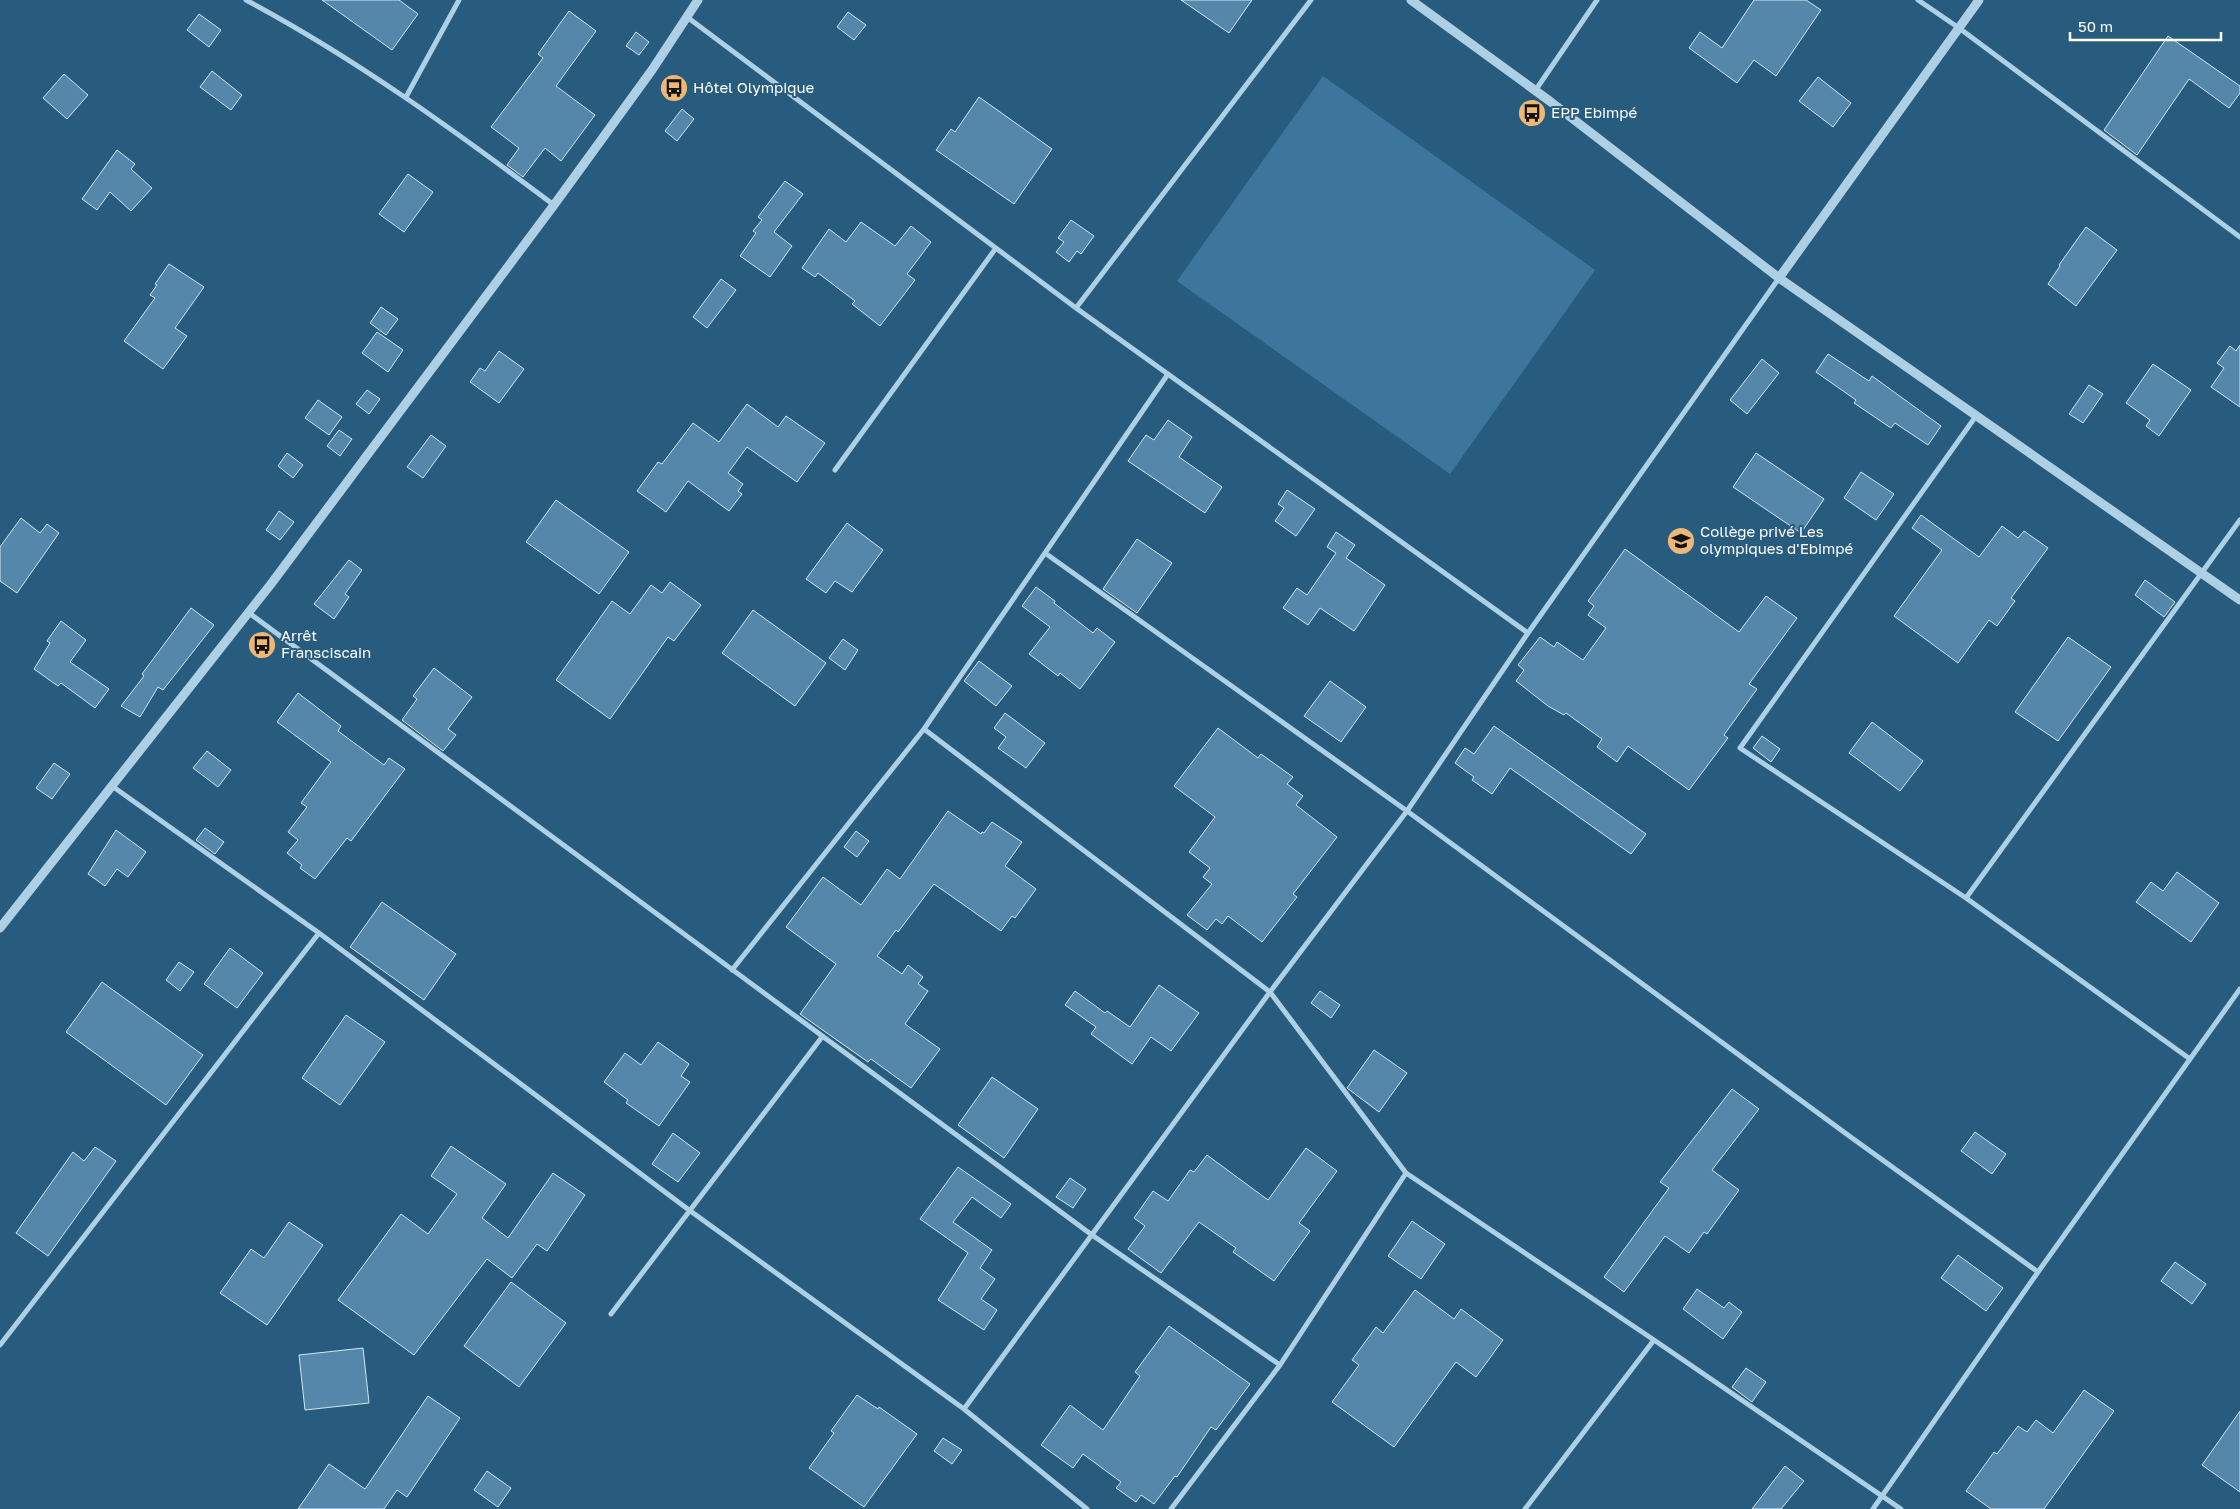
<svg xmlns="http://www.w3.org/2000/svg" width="2240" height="1509" font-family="'Golos Text',sans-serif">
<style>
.pitch{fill:#3c769c}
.building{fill:#5487a9;stroke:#d1e7f4}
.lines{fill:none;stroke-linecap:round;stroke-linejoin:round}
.minor{stroke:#aed0e5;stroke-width:5}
.tertiary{stroke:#aed0e5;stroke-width:9}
.labels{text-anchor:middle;stroke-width:4;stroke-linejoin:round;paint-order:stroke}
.poi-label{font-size:15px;fill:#fff;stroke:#285c7f;text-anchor:start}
</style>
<rect width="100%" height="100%" fill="#285c7f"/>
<path class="pitch" d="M 1323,76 L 1595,270 L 1450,474 L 1177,281 Z"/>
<path class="building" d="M 322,0 L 399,0 L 418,14 L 392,50 Z
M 1181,0 L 1252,0 L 1229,33 Z
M 1754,0 L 1806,0 L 1821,10 L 1776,76 L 1754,60 L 1737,83 L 1689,48 L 1700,32 L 1722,48 Z
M 569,11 L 596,31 L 556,86 L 595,115 L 561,161 L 545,148 L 523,177 L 507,165 L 519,148 L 491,127 L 543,58 L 538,54 Z
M 848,12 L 866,25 L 854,40 L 837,27 Z
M 199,14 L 221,30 L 209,47 L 187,30 Z
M 636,32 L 649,42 L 639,55 L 626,46 Z
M 2168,36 L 2240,86 L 2240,93 L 2229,108 L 2189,79 L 2137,155 L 2104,130 Z
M 212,71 L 242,95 L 231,110 L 200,87 Z
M 64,74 L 88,95 L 67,119 L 43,98 Z
M 1818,77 L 1851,103 L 1833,127 L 1799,101 Z
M 979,97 L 1052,149 L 1014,204 L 936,150 L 951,129 L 955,132 Z
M 682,109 L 694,119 L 677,141 L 665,131 Z
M 117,150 L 135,164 L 131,169 L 152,188 L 131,211 L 110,192 L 97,210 L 82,199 Z
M 408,174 L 433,192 L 404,232 L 379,214 Z
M 785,181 L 803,194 L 774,232 L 792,246 L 770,277 L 740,256 L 756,233 L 753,231 L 762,220 L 758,217 Z
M 1071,220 L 1094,236 L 1081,254 L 1077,251 L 1069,262 L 1056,252 L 1064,242 L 1058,238 Z
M 861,222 L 895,246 L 911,226 L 931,242 L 907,274 L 915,280 L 880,326 L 852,304 L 855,301 L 818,273 L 815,277 L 802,268 L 829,229 L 846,242 Z
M 2086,227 L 2117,250 L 2076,306 L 2048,284 L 2060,266 L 2059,265 Z
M 169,264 L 204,287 L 175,328 L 187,336 L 163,369 L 124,341 L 155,298 L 150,295 L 157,285 L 155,284 Z
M 721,279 L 736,290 L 707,328 L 693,317 Z
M 381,307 L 398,319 L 386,335 L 370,323 Z
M 377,332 L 403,350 L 388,372 L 362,353 Z
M 2240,345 L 2240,407 L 2211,387 L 2224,368 L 2217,363 L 2230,346 L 2236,351 Z
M 499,351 L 524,369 L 499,403 L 470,382 L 480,368 L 485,371 Z
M 1828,354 L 1869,381 L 1872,376 L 1941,426 L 1928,445 L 1895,423 L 1891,428 L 1854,403 L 1856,400 L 1816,372 Z
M 1762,359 L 1779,373 L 1747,414 L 1730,400 Z
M 2153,364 L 2191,390 L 2159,436 L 2146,426 L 2150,420 L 2126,403 Z
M 2089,385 L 2103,394 L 2083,423 L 2069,414 Z
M 367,390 L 380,399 L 369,414 L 356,404 Z
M 318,400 L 342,417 L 329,435 L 305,418 Z
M 747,404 L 778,427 L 786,416 L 825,443 L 797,482 L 747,447 L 728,473 L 743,484 L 738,491 L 742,494 L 729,511 L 688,481 L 666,512 L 637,491 L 658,462 L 662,464 L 693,423 L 719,442 Z
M 1168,420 L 1192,437 L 1179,457 L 1222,487 L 1205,513 L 1128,461 L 1146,435 L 1154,440 Z
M 339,430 L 352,439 L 340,456 L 327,446 Z
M 431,435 L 446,446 L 423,478 L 407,467 Z
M 287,453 L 303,465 L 293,478 L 278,466 Z
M 1756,453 L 1824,499 L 1801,533 L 1733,487 Z
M 1861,472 L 1894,494 L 1876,520 L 1844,498 Z
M 1287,490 L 1315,509 L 1296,536 L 1275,521 L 1284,508 L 1278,504 Z
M 556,500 L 629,552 L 599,594 L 526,542 Z
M 279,511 L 294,522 L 280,540 L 266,530 Z
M 1921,515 L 1979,557 L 2002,526 L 2018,538 L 2024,531 L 2048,548 L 2011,598 L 2015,601 L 1997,626 L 1989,620 L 1958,663 L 1894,616 L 1942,550 L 1912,528 Z
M 21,518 L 40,533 L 47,524 L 59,533 L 17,593 L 0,581 L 0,547 Z
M 847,523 L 883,550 L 852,592 L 835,581 L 826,593 L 806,579 Z
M 1336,532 L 1355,545 L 1346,558 L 1385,585 L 1354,631 L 1320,608 L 1308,625 L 1283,608 L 1297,588 L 1307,595 L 1336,553 L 1327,547 Z
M 1137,539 L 1172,563 L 1137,613 L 1103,589 Z
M 1625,549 L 1739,632 L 1766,596 L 1797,618 L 1749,684 L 1757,689 L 1724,735 L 1728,738 L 1689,790 L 1628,746 L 1617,762 L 1597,747 L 1602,739 L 1566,713 L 1564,715 L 1548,706 L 1516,681 L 1524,670 L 1518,665 L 1540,637 L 1554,647 L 1557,642 L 1583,660 L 1606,628 L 1588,615 L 1594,606 L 1588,601 Z
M 349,560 L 362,570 L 345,594 L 349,597 L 334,619 L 314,604 Z
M 2145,580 L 2175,602 L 2164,617 L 2135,595 Z
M 670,582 L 701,605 L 674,641 L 668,637 L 610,719 L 556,680 L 612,601 L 630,614 L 651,585 L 662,593 Z
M 1036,587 L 1055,601 L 1054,603 L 1093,633 L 1097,628 L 1115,642 L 1080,689 L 1060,673 L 1058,676 L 1029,654 L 1050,627 L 1022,606 Z
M 191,608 L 214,625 L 163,690 L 158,687 L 140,717 L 121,706 L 144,676 L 142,674 Z
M 753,610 L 826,663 L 795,706 L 722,653 Z
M 61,621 L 86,640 L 70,662 L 109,689 L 95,708 L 61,683 L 58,686 L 34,669 L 50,643 L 47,641 Z
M 2068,637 L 2111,667 L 2058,741 L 2015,712 Z
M 843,639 L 858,650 L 845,670 L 829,658 Z
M 979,661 L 1012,686 L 996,706 L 964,681 Z
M 434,668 L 472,697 L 448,729 L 456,735 L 443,751 L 402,720 L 417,699 L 413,696 Z
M 1330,681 L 1366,707 L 1341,742 L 1304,716 Z
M 298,693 L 341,726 L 338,731 L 384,765 L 389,758 L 405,769 L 351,841 L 347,838 L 315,879 L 300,868 L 302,865 L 287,853 L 298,840 L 288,832 L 307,807 L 301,803 L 331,762 L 277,722 Z
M 1005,713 L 1045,743 L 1026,768 L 998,748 L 1006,737 L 994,728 Z
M 1872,722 L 1923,761 L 1900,791 L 1849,753 Z
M 1494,726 L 1646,834 L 1631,854 L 1510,768 L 1492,794 L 1472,780 L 1474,777 L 1455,763 L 1465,748 L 1474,754 Z
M 1218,728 L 1258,758 L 1261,754 L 1293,777 L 1287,784 L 1303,796 L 1296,805 L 1337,837 L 1293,894 L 1297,897 L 1262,942 L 1228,916 L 1222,924 L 1216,919 L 1207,930 L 1187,915 L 1212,884 L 1203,877 L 1210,868 L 1189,852 L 1215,817 L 1174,786 Z
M 1762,736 L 1780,749 L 1771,762 L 1753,748 Z
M 207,751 L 231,770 L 218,787 L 193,768 Z
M 54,763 L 70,774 L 52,799 L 36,788 Z
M 948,811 L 981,834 L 982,832 L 984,833 L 992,822 L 1022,842 L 1005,866 L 1036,889 L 1015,918 L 1012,916 L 1001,931 L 934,884 L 898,932 L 896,930 L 877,956 L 902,974 L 908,965 L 923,977 L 918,984 L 928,991 L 905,1024 L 940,1049 L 911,1088 L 871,1059 L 868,1062 L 800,1014 L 836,964 L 786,927 L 823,877 L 861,905 L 887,869 L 900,879 Z
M 205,828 L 224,842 L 215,854 L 196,840 Z
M 116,830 L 146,852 L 128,877 L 117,869 L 105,886 L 88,874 Z
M 856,831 L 869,841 L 857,857 L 844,847 Z
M 2177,872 L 2219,903 L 2191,942 L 2136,902 L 2151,882 L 2163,891 Z
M 382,902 L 456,954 L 424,1000 L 350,947 Z
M 230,948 L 263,973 L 237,1008 L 204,984 Z
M 179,962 L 194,972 L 180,991 L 166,980 Z
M 102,982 L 203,1055 L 166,1105 L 66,1032 Z
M 1159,985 L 1199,1013 L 1171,1051 L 1151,1037 L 1132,1064 L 1091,1034 L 1096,1027 L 1065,1005 L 1075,991 L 1105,1013 L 1107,1011 L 1130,1027 Z
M 1320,991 L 1340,1005 L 1331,1018 L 1311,1003 Z
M 346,1015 L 385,1042 L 340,1105 L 302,1078 Z
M 658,1042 L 689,1064 L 681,1076 L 690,1082 L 659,1126 L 626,1103 L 628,1100 L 604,1082 L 625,1053 L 641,1065 Z
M 1374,1050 L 1407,1073 L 1379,1112 L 1347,1088 Z
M 992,1077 L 1038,1109 L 1004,1158 L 958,1125 Z
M 1732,1089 L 1759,1109 L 1712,1170 L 1739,1190 L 1707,1234 L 1704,1232 L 1689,1253 L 1665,1236 L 1624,1292 L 1604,1277 L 1669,1188 L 1660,1182 Z
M 1975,1132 L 2006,1154 L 1992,1174 L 1961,1151 Z
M 673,1133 L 700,1153 L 678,1182 L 652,1164 Z
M 451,1146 L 506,1184 L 482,1218 L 508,1238 L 553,1173 L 585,1195 L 547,1251 L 537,1244 L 512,1278 L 487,1259 L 414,1355 L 338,1300 L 401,1214 L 428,1234 L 457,1194 L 431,1176 Z
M 95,1147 L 116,1161 L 48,1256 L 16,1233 L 73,1152 L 84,1161 Z
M 1306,1148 L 1337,1171 L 1299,1223 L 1310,1231 L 1274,1281 L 1233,1252 L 1236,1248 L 1199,1222 L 1161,1273 L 1128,1249 L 1145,1226 L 1134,1218 L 1153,1191 L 1168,1201 L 1190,1170 L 1194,1172 L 1207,1155 L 1268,1200 Z
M 958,1167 L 1011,1204 L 1001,1218 L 972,1197 L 953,1222 L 992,1250 L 980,1268 L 995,1279 L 981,1299 L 997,1310 L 984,1330 L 938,1300 L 968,1253 L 920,1219 Z
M 1070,1178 L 1086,1189 L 1073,1208 L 1056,1197 Z
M 1412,1221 L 1445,1244 L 1421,1279 L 1388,1256 Z
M 289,1222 L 323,1245 L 267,1325 L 220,1293 L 251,1249 L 264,1258 Z
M 1958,1255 L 2003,1288 L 1986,1311 L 1941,1278 Z
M 2175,1262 L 2206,1284 L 2192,1304 L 2161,1281 Z
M 511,1282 L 566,1323 L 519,1387 L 464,1346 Z
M 1697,1289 L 1724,1308 L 1729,1302 L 1742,1312 L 1723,1339 L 1683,1309 Z
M 1415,1290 L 1454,1319 L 1461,1309 L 1503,1340 L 1476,1377 L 1456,1362 L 1394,1447 L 1332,1402 L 1359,1365 L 1352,1360 L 1376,1327 L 1383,1333 Z
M 1169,1326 L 1250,1384 L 1216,1430 L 1211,1427 L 1177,1477 L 1175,1476 L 1154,1504 L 1141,1495 L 1136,1502 L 1116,1488 L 1121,1482 L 1083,1454 L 1073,1468 L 1041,1445 L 1070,1405 L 1103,1430 L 1140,1376 L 1135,1372 Z
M 363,1348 L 369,1403 L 305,1410 L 299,1355 Z
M 1746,1368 L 1766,1382 L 1752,1402 L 1732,1387 Z
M 2084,1390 L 2114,1411 L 2044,1509 L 1991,1509 L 1966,1491 L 1994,1452 L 1997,1454 L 2018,1426 L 2027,1432 L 2036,1420 L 2053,1433 Z
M 857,1395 L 878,1409 L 879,1407 L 917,1434 L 864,1507 L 809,1468 L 834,1433 L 831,1431 Z
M 428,1396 L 460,1418 L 407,1497 L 397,1490 L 384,1509 L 298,1509 L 329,1464 L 365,1489 Z
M 2240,1411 L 2240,1492 L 2202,1465 Z
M 943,1438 L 962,1450 L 952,1464 L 934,1451 Z
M 1785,1466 L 1804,1481 L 1781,1509 L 1752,1509 Z
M 487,1471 L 511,1488 L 498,1507 L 474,1490 Z"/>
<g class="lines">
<path class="minor" d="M 246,0 C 355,58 455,131 554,205
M 1918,0 L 1959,28 L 2240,237
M 687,17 L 1076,308 L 1528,633
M 1535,91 L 1597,0
M 406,97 L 459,0
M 1076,308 L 1311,0
M 1976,416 L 1740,748 L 1966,898 L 2190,1059
M 835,470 L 996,248
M 1045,553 L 1407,811 L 1852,1138 L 2038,1272
M 249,613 L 1092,1235 L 1280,1365
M 924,729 L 1270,992 L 1406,1173 L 1654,1340 L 1901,1509
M 112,786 L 319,933 L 689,1210 L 964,1409 L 1087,1509
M 1966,898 L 2240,520
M 732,970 L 924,729 L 1168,374
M 611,1314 L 822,1037
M 0,1345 L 319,933
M 964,1409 L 1270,992 L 1407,811 L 1528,633 L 1779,278
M 1171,1509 L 1280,1365 L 1406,1173
M 1525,1509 L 1654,1340
M 1873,1509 L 2038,1272 L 2240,989"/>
<path class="tertiary" d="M 1411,0 L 1551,102 L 1779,278 L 2240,600
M 1779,278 L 1979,0
M 0,928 L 271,584 L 554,205 L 652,70 L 698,0"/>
</g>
<defs>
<symbol id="bus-disc" viewBox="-11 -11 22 22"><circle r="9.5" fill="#edb775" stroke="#285c7f"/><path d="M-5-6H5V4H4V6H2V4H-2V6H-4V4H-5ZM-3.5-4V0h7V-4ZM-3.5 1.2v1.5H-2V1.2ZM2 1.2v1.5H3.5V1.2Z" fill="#111"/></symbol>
<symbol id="school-disc" viewBox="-11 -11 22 22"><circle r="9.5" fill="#edb775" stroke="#285c7f"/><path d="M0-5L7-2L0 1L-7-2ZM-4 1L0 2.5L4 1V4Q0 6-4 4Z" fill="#111"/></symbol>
</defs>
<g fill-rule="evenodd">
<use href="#bus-disc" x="658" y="72" width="32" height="32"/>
<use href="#bus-disc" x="1516" y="97" width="32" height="32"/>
<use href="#school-disc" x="1665" y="525" width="32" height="32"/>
<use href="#bus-disc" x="246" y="629" width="32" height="32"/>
</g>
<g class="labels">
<g class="poi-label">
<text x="693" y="93">Hôtel Olympique</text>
<text x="1551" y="118">EPP Ebimpé</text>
<text x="1700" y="537">Collège privé Les<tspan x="1700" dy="17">olympiques d'Ebimpé</tspan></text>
<text x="281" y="641">Arrêt<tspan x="281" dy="17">Fransciscain</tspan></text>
</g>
</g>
<path d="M2070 32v8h151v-8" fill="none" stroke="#ffffff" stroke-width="2.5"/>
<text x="2078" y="32" font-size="15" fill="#ffffff" stroke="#285c7f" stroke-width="4" paint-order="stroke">50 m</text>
</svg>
